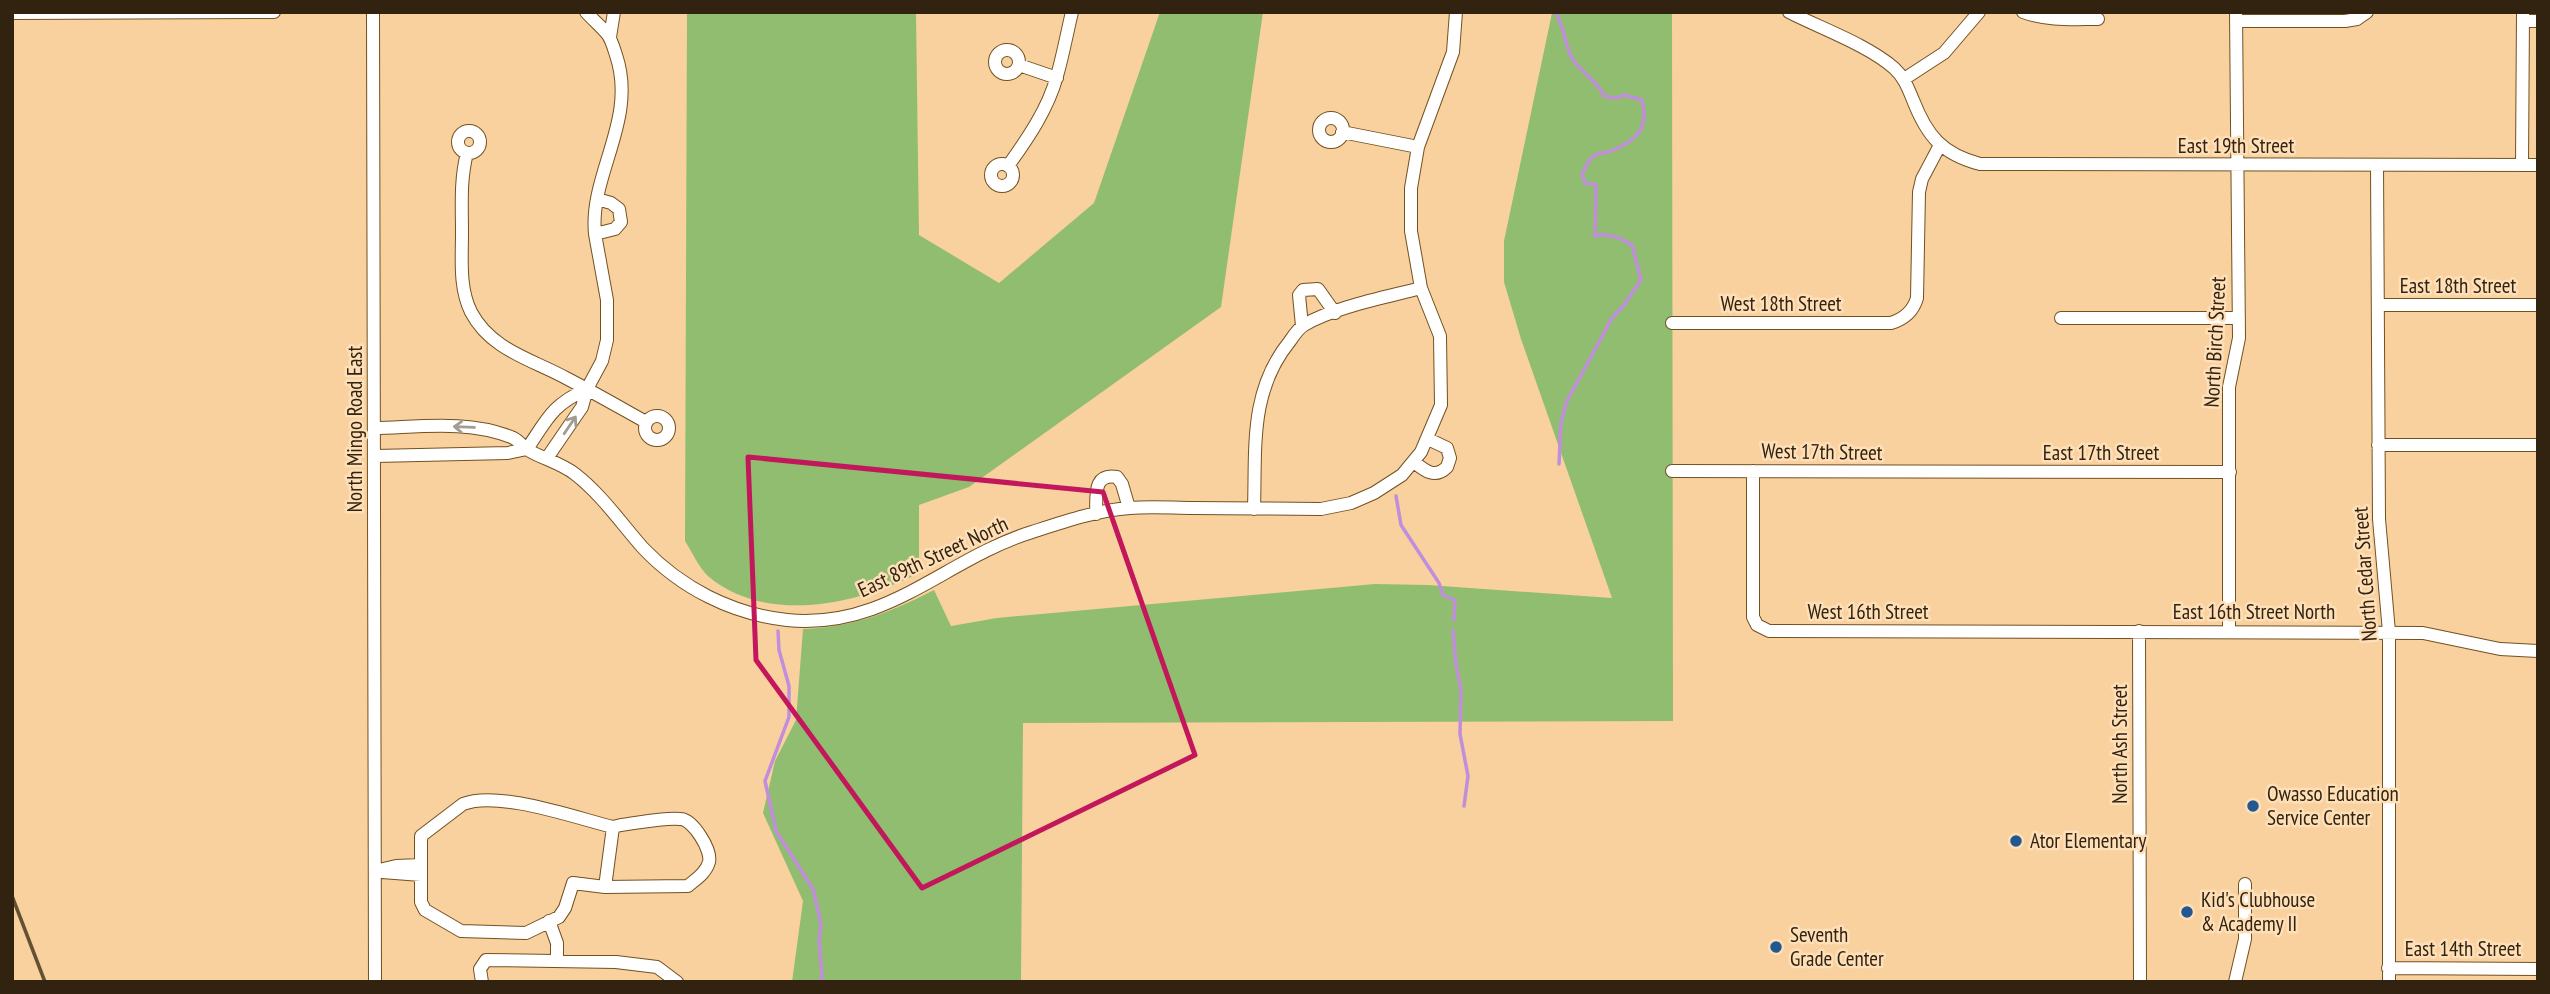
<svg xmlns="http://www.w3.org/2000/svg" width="2550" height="994" font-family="'PT Sans Narrow',sans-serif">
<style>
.green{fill:#91bd71}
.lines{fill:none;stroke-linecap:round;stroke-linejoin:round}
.stream{stroke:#c08edb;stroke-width:3.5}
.minor-casing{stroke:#725121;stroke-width:14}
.minor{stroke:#fff;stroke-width:12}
.rail{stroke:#655034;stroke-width:3.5}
.oneway{stroke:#a29c93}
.marked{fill:none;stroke:#c2185b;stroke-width:5;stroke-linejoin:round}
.poi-dot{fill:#235790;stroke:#ffdfb8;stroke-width:2.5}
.labels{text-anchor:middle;stroke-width:5;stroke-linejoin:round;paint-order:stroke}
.street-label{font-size:21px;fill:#31230f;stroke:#ffdfb8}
.poi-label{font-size:21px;fill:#31230f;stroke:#ffdfb8;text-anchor:start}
</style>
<rect width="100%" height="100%" fill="#f8d19f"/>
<path class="green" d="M 687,12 L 916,12 L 919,235 L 999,283 L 1094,203 L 1160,12 L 1263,12 L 1221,307 L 969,487 L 919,505 L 919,573 C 859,604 767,625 709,577 C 699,568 692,552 685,541 Z
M 1672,12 L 1673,721 L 1023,723 L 1021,982 L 792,982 L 803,901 L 763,813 L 775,761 L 796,720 L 803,629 C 853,627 889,613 934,590 L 951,626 L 997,618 L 1375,584 L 1428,585 L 1612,598 L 1521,339 L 1504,282 L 1504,241 L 1552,13 Z"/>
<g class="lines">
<path class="stream" d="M 1555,12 C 1565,26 1564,44 1572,58 C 1580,72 1598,81 1604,96 L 1617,98 L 1624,95 L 1642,100 C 1649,128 1638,140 1611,151 C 1606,153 1599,153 1595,155 C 1588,158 1586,168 1582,174 L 1585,183 L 1596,185 L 1595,236 C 1608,232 1620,237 1632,245 L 1641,280 L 1624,305 L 1612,318 L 1567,401 L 1561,422 L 1559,464
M 1396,496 L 1401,525 L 1439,583 L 1443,595 L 1455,600 L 1454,620
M 1453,630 L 1456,665 L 1461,689 L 1460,734 L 1468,776 L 1464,806
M 778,631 L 779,650 L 789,686 L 789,717 L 765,781 L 776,831 L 813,889 L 821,924 L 819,939 L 822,977 L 819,982"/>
<defs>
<path id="minor" d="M 373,12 L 375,982
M 586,12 C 593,20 602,27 608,35 C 612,41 614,49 616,55 C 638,120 589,174 595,234 L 615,229 L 621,222 L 619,209 L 611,203 L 597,199
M 1789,12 C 1820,28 1868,45 1894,68 C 1904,77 1908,88 1913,100 C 1927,136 1942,154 1980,164 L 2538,165
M 2023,12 C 2048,21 2072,19 2098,19
M 12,13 L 274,12
M 2236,21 L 2345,21 L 2357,19 L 2367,12
M 2523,21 L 2538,21
M 610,37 L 614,12
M995 62a12 12 0 1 1 24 0a12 12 0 1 1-24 0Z
M 1019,65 L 1057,78
M 1904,79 L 1944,53 L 1979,12
M1319 130a12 12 0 1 1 24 0a12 12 0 1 1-24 0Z
M458 142a11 11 0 1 1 22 0a11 11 0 1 1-22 0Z
M 1342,132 L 1418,147
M 467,153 C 460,180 462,206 462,233 C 462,259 459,288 471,312 C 491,350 531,359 566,378 C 593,392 619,407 646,422
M991 175a11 11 0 1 1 22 0a11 11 0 1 1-22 0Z
M 2377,165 L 2379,519 L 2389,632 L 2389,982
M 2522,165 L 2523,12
M 1008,166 C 1028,138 1048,109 1057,76 C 1063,55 1067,33 1072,12
M 2378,305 L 2538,305
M 2061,318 L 2239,318
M 1672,323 L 1891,323 C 1904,319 1913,312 1917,298 L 1919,192 L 1922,179 L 1940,145
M 1302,326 L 1299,295 L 1303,290 L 1318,289 L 1335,313
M645 428a12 12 0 1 1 24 0a12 12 0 1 1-24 0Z
M 375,428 C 420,427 469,420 511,437 C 518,439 522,446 528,450 C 543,459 561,463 575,474 C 601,494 621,523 643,548 C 681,588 732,614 787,620 C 887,630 945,559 1032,532 C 1063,522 1098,510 1130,508 C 1151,506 1173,508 1194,508 C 1236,508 1279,509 1321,509 L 1351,503 L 1374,493 L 1402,475 L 1421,452 L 1441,405 L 1440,336 L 1421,288 L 1411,231 L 1411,188 L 1418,147 L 1453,52 L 1456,12
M 2378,445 L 2538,445
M 527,449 C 548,418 552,405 587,389
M 375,456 L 508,453 L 527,449
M 547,458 L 582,407 L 587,389 L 602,361 L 607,340 L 607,300 L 595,234
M 1414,462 C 1425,471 1435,479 1447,467 L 1450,458 L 1447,448 L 1428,439
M 1672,471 L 2230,472
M 1753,471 L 1753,617 L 1757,625 L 1769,631 L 2423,633 L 2500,649 L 2538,651
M 1254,509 C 1256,448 1249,391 1290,341 C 1294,335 1299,328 1304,325 C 1334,307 1387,297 1421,288
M 1096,514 C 1097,496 1092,473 1117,477 L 1122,484 L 1129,508
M 2139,631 L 2140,982
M 2229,631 L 2229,387 L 2239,338 L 2236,12
M 375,871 L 396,866 L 421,865
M 382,872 L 421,875
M 605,887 L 688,886 C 696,879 706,873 709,862 C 712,850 693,820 681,819 C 664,817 638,823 621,825 L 613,827 C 576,818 498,790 463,804 L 421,836 L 421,902 L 425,910 L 461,931 L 526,933 L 559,917 L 565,908 L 573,883 L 605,887 L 613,827
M 549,921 L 557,943 L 557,961
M 2388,968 L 2538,969
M 482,982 L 480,969 L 486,960 L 616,962 L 657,967 L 677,982
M 2235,982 L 2245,939 L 2245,884"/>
</defs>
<use href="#minor" class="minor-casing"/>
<use href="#minor" class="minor"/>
<path class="rail" d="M 12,896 L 45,982"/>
</g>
<defs><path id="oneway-shaft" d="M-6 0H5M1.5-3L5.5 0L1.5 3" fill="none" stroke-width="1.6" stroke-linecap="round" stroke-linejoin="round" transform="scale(1.75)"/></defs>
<g class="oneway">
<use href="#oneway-shaft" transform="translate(570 425) rotate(-56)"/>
<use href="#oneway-shaft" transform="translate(464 427) rotate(-178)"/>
</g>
<path class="marked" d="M 748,457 L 1103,492 L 1195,755 L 922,888 L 756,660 Z"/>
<g class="poi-dot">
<circle cx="2253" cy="806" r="7"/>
<circle cx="2016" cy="841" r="7"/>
<circle cx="2187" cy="912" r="7"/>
<circle cx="1776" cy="947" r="7"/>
</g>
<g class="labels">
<g class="street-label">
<text x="2236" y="153">East 19th Street</text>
<text x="2458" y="293">East 18th Street</text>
<text x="1781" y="311">West 18th Street</text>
<text transform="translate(2215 342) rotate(-87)" y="7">North Birch Street</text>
<text transform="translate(355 429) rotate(-90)" y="7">North Mingo Road East</text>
<text transform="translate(1822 452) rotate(1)" y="7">West 17th Street</text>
<text x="2101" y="460">East 17th Street</text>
<text transform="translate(933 557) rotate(-25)" y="7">East 89th Street North</text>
<text transform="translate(2365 574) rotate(-94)" y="7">North Cedar Street</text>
<text x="1868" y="619">West 16th Street</text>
<text x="2254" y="619">East 16th Street North</text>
<text transform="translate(2120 744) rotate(-90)" y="7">North Ash Street</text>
<text x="2463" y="956">East 14th Street</text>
</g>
<g class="poi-label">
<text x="2267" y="801">Owasso Education<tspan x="2267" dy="24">Service Center</tspan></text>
<text x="2030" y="848">Ator Elementary</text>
<text x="2201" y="907">Kid's Clubhouse<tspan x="2201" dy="24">&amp; Academy II</tspan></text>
<text x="1790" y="942">Seventh<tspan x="1790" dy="24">Grade Center</tspan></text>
</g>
</g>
<rect width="2550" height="994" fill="none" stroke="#31230f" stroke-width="28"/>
</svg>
